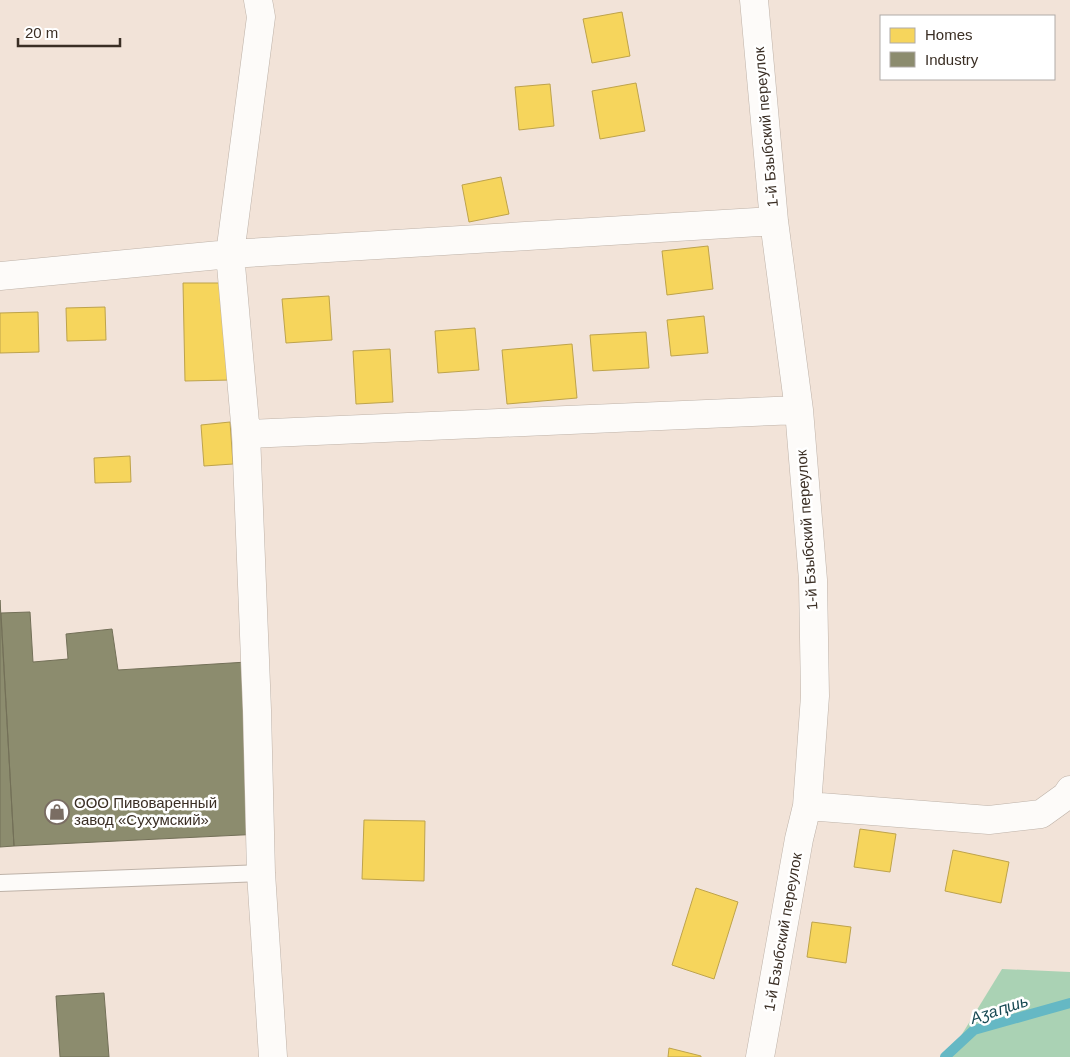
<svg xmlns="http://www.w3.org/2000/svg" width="1070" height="1057" font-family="Arial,sans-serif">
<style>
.forest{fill:#aad2b4}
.homes{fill:#f6d55c;stroke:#bea34b}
.industry{fill:#8c8c6e;stroke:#737058}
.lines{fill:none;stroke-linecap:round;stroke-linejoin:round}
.stream{stroke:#65b8c4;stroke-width:10}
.service-casing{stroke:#beb2a8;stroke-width:18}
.minor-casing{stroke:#beb2a8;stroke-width:29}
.service{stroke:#fdfbf9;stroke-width:16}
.minor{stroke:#fdfbf9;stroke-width:28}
.labels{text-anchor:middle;stroke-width:5;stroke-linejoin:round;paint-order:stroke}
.street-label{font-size:15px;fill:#3a2e24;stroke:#fff}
.poi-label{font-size:15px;fill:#3a2e24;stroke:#fff;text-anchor:start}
.water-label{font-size:16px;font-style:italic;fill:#174953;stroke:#fff}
</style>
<rect width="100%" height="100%" fill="#f2e3d8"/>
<path class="forest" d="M 1002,969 L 1070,972 L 1070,1057 L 948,1057 Z"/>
<path class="homes" d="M 622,12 L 630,56 L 592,63 L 583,19 Z
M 636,83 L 645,131 L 600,139 L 592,91 Z
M 550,84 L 554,126 L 519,130 L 515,87 Z
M 501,177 L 509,214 L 469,222 L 462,185 Z
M 708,246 L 713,289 L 667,295 L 662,251 Z
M 183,283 L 228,283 L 230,380 L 185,381 Z
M 329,296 L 332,340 L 286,343 L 282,299 Z
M 105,307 L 106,340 L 67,341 L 66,308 Z
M 38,312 L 39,352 L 0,353 L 0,313 Z
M 704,316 L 708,353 L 671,356 L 667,320 Z
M 475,328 L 479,370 L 438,373 L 435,331 Z
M 646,332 L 649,368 L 593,371 L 590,335 Z
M 572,344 L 577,398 L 507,404 L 502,350 Z
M 390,349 L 393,402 L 356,404 L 353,351 Z
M 230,422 L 233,464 L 204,466 L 201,425 Z
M 130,456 L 131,482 L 95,483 L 94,458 Z
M 364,820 L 425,821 L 424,881 L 362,879 Z
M 860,829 L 896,834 L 890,872 L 854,867 Z
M 953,850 L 1009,862 L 1001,903 L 945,891 Z
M 696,888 L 738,902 L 714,979 L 672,965 Z
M 812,922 L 851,927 L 846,963 L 807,957 Z
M 669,1048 L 701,1056 L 701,1057 L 668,1057 Z"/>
<path class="industry" d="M 0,600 L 14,846 L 0,847 Z
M 30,612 L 33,662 L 68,659 L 66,634 L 112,629 L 118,670 L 247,662 L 262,834 L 14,846 L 1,613 Z
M 104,993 L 109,1057 L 60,1057 L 56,996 Z"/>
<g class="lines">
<path class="stream" d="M 945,1057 L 974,1030 L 1070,1003"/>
<defs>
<path id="service" d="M 0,883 L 261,873"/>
<path id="minor" d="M 258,0 L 261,17 L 230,254 L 246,434 L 257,710 L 261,873 L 273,1057
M 754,0 L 774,221 L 799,410 L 813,580 L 815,696 L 807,806 L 799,839 L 760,1057
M 0,276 L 230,254 L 774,221
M 246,434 L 799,410
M 807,806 L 989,820 L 1041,814 L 1066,796 L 1070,790"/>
</defs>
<use href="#service" class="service-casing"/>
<use href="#minor" class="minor-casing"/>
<use href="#service" class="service"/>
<use href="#minor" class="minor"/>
</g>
<defs>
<symbol id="shop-ring" viewBox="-11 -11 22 22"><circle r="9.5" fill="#fff" stroke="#7a6d63" stroke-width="1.5"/><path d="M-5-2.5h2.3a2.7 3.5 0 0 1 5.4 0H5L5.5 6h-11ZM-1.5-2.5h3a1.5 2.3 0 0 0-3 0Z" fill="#7a6d63"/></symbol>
</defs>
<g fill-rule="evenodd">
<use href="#shop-ring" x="43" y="798" width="28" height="28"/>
</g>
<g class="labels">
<g class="street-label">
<text transform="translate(766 127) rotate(-95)" y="5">1-й Бзыбский переулок</text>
<text transform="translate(807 530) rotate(-94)" y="5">1-й Бзыбский переулок</text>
<text transform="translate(783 932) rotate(-80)" y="5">1-й Бзыбский переулок</text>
</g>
<g class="poi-label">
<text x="74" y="808">ООО Пивоваренный<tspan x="74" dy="17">завод «Сухумский»</tspan></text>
</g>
<g class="water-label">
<text transform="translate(999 1009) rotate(-18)" y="6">Аӡаԥшь</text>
</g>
</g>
<rect x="880" y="15" width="175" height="65" fill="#ffffff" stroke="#b0aba7"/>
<rect x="890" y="28" width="25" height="15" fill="#f6d55c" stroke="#b0aba7"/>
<text x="925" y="40" font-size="15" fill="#3a2e24">Homes</text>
<rect x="890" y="52" width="25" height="15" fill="#8c8c6e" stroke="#b0aba7"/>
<text x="925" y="65" font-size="15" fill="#3a2e24">Industry</text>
<path d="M18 38v8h102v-8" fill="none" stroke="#3a2e24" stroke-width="2.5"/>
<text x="25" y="38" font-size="15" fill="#3a2e24" stroke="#ffffff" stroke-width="4" paint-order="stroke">20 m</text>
</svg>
